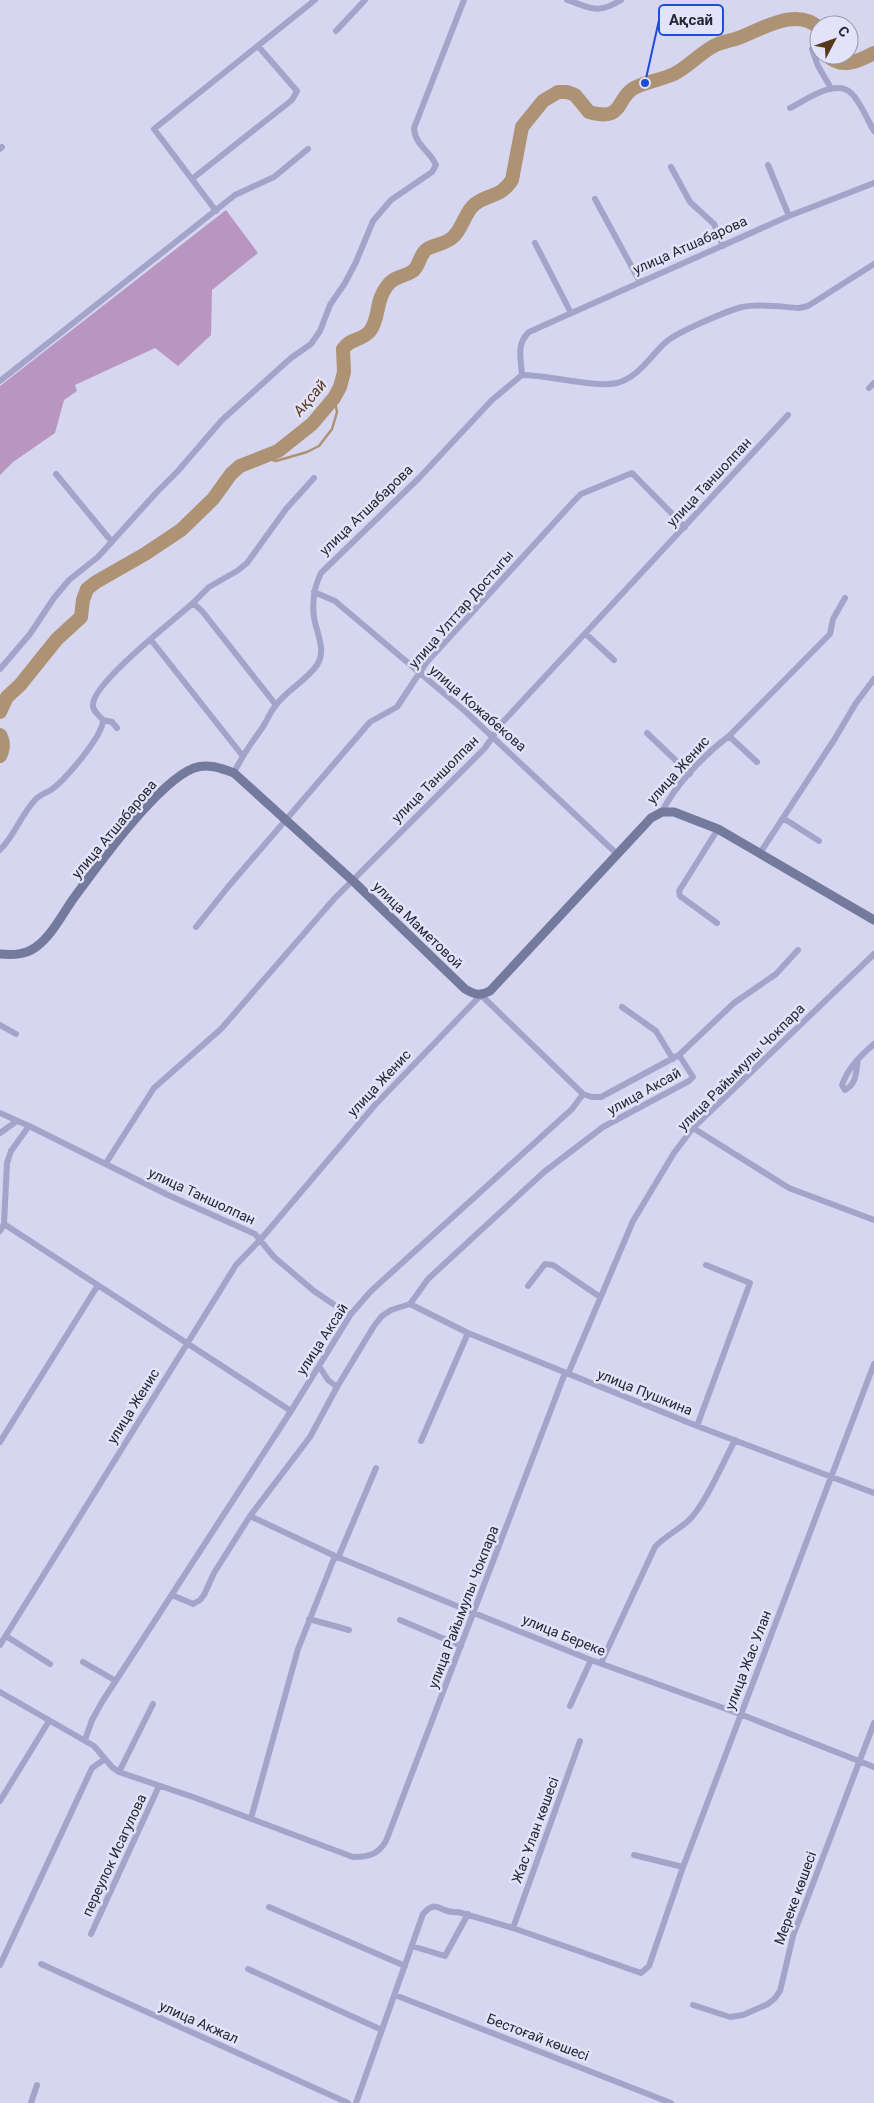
<svg xmlns="http://www.w3.org/2000/svg" width="874" height="2103" font-family="Roboto,sans-serif">
<style>
.green{fill:#b896c0}
.lines{fill:none;stroke-linecap:round;stroke-linejoin:round}
.stream{stroke:#ae9274;stroke-width:2.5}
.river{stroke:#ae9274;stroke-width:14}
.street{stroke:#a2a5c9;stroke-width:6}
.secondary{stroke:#737a9c;stroke-width:9}
.labels{text-anchor:middle;stroke-width:5;stroke-linejoin:round;paint-order:stroke}
.street-label{font-size:14px;fill:#242833;stroke:#e2e2f9}
.water-label{font-size:15px;font-style:italic;fill:#55391a;stroke:#e2e2f9}
.leader{fill:none;stroke:#1d4ed8;stroke-width:2}
.callout-dot{fill:#1d4ed8;stroke:#e2e2f9;stroke-width:2}
.callout{fill:#e2e2f9;stroke:#1d4ed8;stroke-width:2}
.callout-label{font-size:15px;text-anchor:middle;font-weight:bold;fill:#242833}
</style>
<rect width="100%" height="100%" fill="#d6d6f1"/>
<path class="green" d="M 226,210 L 258,253 L 212,290 L 211,335 L 178,366 L 155,348 L 75,385 L 77,391 L 64,400 L 55,433 L 13,462 L 0,475 L 0,386 Z"/>
<g class="lines">
<path class="stream" d="M 263,457 L 276,461 L 307,452 L 319,446 L 332,429 L 337,412 L 334,398"/>
<path class="river" d="M 827,55 C 841,70 859,61 874,53
M 0,712 L 7,697 L 20,685 L 57,639 L 81,617 L 83,600 L 87,589 L 96,582 L 145,554 L 181,530 L 213,499 L 231,474 L 240,466 L 278,451 L 312,424 L 334,398 L 340,387 L 344,372 L 343,349 C 350,338 362,341 370,331 C 380,318 375,301 387,286 C 394,276 404,277 413,271 C 420,265 419,255 427,249 C 436,244 447,244 454,236 C 463,227 465,212 475,204 C 490,193 500,198 512,180 L 522,127 L 543,101 L 558,92 L 567,92 L 575,95 L 589,112 C 625,122 615,99 634,88 C 647,81 661,80 674,74 C 688,67 698,55 712,47 C 720,42 731,41 741,37 C 764,28 797,7 819,28
M 0,735 C 4,742 4,748 0,756"/>
<path class="street" d="M 567,0 C 592,8 597,15 621,0
M 336,31 L 365,0
M 812,49 L 818,66 L 831,88
M 790,108 C 806,100 836,78 851,93 C 860,101 868,121 874,131
M 0,149 L 2,147
M 768,165 L 789,216
M 671,167 L 690,202 L 714,224 L 723,246
M 192,179 L 292,100 L 297,91 L 258,46
M 595,199 L 640,282
M 216,211 L 154,129 L 315,0
M 535,243 L 571,313
M 522,375 C 550,375 593,388 617,383 C 639,377 650,356 666,342 C 677,332 727,311 742,307 C 760,303 782,307 799,308 L 808,306 L 874,264
M 0,381 L 235,195 L 274,177 L 308,149
M 869,388 L 874,383
M 56,474 L 112,542
M 314,592 L 335,601 L 466,712 L 617,854
M 193,603 L 202,611 L 276,705
M 586,634 L 614,660
M 151,640 L 242,755
M 0,669 L 30,634 L 54,598 L 69,580 L 98,557 L 156,493 L 177,472 L 222,420 L 291,358 L 311,344 L 320,331 L 330,305 L 345,283 L 356,262 L 373,221 L 391,200 L 432,172 L 436,165 C 429,150 415,145 414,128 L 464,0
M 103,720 L 112,722 L 117,728
M 647,733 L 690,774
M 729,736 L 757,762
M 234,773 C 241,757 250,745 260,731 C 266,723 270,712 276,705 C 287,690 307,680 317,665 C 327,650 316,632 314,617 C 312,601 314,587 321,573 L 419,478 L 492,400 L 522,375 C 521,358 516,344 529,332 L 789,216 L 874,183
M 662,812 C 675,785 705,754 729,736 L 830,634 L 833,619 L 845,598
M 783,818 L 819,841
M 0,850 C 15,835 21,815 35,800 C 39,795 46,793 51,790 C 65,780 103,736 103,720 C 99,715 92,711 93,704 C 94,682 174,620 193,603 L 209,587 L 237,571 L 247,563 L 286,509 L 314,478
M 760,853 L 834,740 L 856,703 L 874,679
M 717,923 L 680,896 L 679,891 L 718,829
M 196,927 L 228,887 L 370,722 L 397,707 L 426,663 L 574,501 L 581,494 L 632,473 L 685,527
M 622,1007 L 656,1031 L 673,1059
M 0,1025 L 16,1034
M 858,1059 C 856,1071 857,1084 845,1090 L 842,1085 C 848,1068 860,1056 874,1044
M 0,1113 L 29,1126 L 168,1195 L 255,1234 L 274,1257 L 314,1291 L 339,1308 L 351,1314
M 693,1128 L 789,1188 L 874,1220
M 0,1133 L 17,1121
M 106,1163 L 154,1088 L 221,1029 L 334,899 L 485,748 L 501,724 L 788,415
M 4,1224 L 291,1411
M 0,1231 L 4,1224 L 7,1163 L 11,1151 L 29,1126
M 528,1286 L 545,1264 L 553,1265 L 600,1297
M 410,1304 L 468,1333 L 697,1426 L 874,1493
M 319,1366 L 328,1380 L 337,1387
M 568,1374 L 633,1221 L 674,1153 L 693,1128 L 874,954
M 697,1426 L 750,1283 L 706,1265
M 421,1441 L 468,1333
M 0,1442 L 98,1285
M 250,1516 L 335,1556 L 474,1613 L 591,1660 L 740,1714 L 874,1767
M 338,1558 L 376,1468
M 172,1595 L 193,1604 L 200,1600 L 204,1595 L 214,1573 L 250,1516 L 310,1437 L 337,1387 L 374,1326 L 382,1316 L 391,1310 L 410,1304 L 428,1279 L 544,1172 L 603,1127 L 689,1081 L 693,1077 L 679,1055
M 309,1619 L 349,1630
M 400,1620 L 461,1646
M 6,1636 L 50,1664
M 0,1645 L 236,1265 L 261,1239 L 375,1105 L 481,995 L 583,1094
M 83,1662 L 116,1681
M 601,1663 L 655,1547 C 665,1536 677,1531 688,1521 C 704,1507 724,1461 735,1440
M 0,1692 L 94,1746 L 112,1767 L 119,1772 L 193,1797 L 353,1857 C 368,1857 378,1855 386,1841 L 565,1373
M 570,1706 L 591,1660
M 85,1740 L 92,1720 L 102,1702 L 291,1411 L 351,1314 L 371,1291 L 572,1109 L 583,1094 L 592,1097 L 601,1097 L 679,1055 L 734,1003 L 776,974 L 798,950
M 119,1772 L 153,1704
M 0,1801 L 49,1721
M 251,1818 L 298,1649 L 335,1556
M 634,1855 L 683,1867
M 269,1907 L 405,1966
M 513,1928 L 580,1741
M 91,1934 L 159,1786
M 412,1946 L 445,1956 L 468,1914
M 41,1964 L 348,2103
M 0,1965 L 92,1768 L 105,1759
M 248,1969 L 382,2030
M 395,1995 L 671,2103
M 693,2005 L 730,2017 L 743,2015 L 768,2004 L 775,1998 L 780,1991 L 793,1936 L 874,1723
M 31,2103 L 37,2085
M 356,2103 L 423,1914 C 437,1897 441,1915 458,1912 L 513,1928 L 641,1973 L 649,1966 L 683,1867 L 874,1364"/>
<path class="secondary" d="M 0,954 C 13,955 25,955 36,947 C 51,936 61,917 71,902 C 95,869 157,782 194,768 C 207,763 221,768 234,773 L 352,880 L 465,989 C 475,995 480,996 490,991 L 651,818 L 662,812 L 674,812 L 718,829 L 874,920"/>
</g>
<g class="labels">
<g class="street-label">
<text transform="translate(690 245) rotate(-24)" y="5">улица Атшабарова</text>
<text transform="translate(709 482) rotate(-47)" y="5">улица Таншолпан</text>
<text transform="translate(366 510) rotate(-44)" y="5">улица Атшабарова</text>
<text transform="translate(461 609) rotate(-49)" y="5">улица Улттар Достыгы</text>
<text transform="translate(478 708) rotate(41)" y="5">улица Кожабекова</text>
<text transform="translate(678 770) rotate(-48)" y="5">улица Женис</text>
<text transform="translate(435 779) rotate(-45)" y="5">улица Таншолпан</text>
<text transform="translate(114 829) rotate(-50)" y="5">улица Атшабарова</text>
<text transform="translate(418 925) rotate(44)" y="5">улица Маметовой</text>
<text transform="translate(741 1067) rotate(-45)" y="5">улица Райымулы Чокпара</text>
<text transform="translate(379 1083) rotate(-47)" y="5">улица Женис</text>
<text transform="translate(644 1091) rotate(-29)" y="5">улица Аксай</text>
<text transform="translate(202 1196) rotate(25)" y="5">улица Таншолпан</text>
<text transform="translate(322 1339) rotate(-57)" y="5">улица Аксай</text>
<text transform="translate(645 1392) rotate(22)" y="5">улица Пушкина</text>
<text transform="translate(133 1406) rotate(-58)" y="5">улица Женис</text>
<text transform="translate(463 1607) rotate(-69)" y="5">улица Райымулы Чокпара</text>
<text transform="translate(564 1635) rotate(22)" y="5">улица Береке</text>
<text transform="translate(748 1660) rotate(-69)" y="5">улица Жас Улан</text>
<text transform="translate(535 1830) rotate(-70)" y="5">Жас Ұлан көшесі</text>
<text transform="translate(114 1855) rotate(-65)" y="5">переулок Исагулова</text>
<text transform="translate(795 1898) rotate(-70)" y="5">Мереке көшесі</text>
<text transform="translate(199 2022) rotate(24)" y="5">улица Акжал</text>
<text transform="translate(538 2037) rotate(21)" y="5">Бестоғай көшесі</text>
</g>
<g class="water-label">
<text transform="translate(310 398) rotate(-50)" y="5">Ақсай</text>
</g>
</g>
<path class="leader" d="M645 83L659 20"/>
<circle class="callout-dot" cx="645" cy="83" r="5"/>
<rect class="callout" x="659" y="5" width="64" height="30" rx="5"/>
<g class="callout-label">
<text x="691" y="25">Ақсай</text>
</g>
<g transform="translate(834 40) rotate(49)"><circle r="24" fill="#e2e2f9" stroke="#9698aa"/>
<path d="M0-4L9 19L0 12L-9 19Z" fill="#55391a"/>
<text y="-8" font-size="14" font-weight="bold" text-anchor="middle" fill="#242833">С</text>
</g>
</svg>
